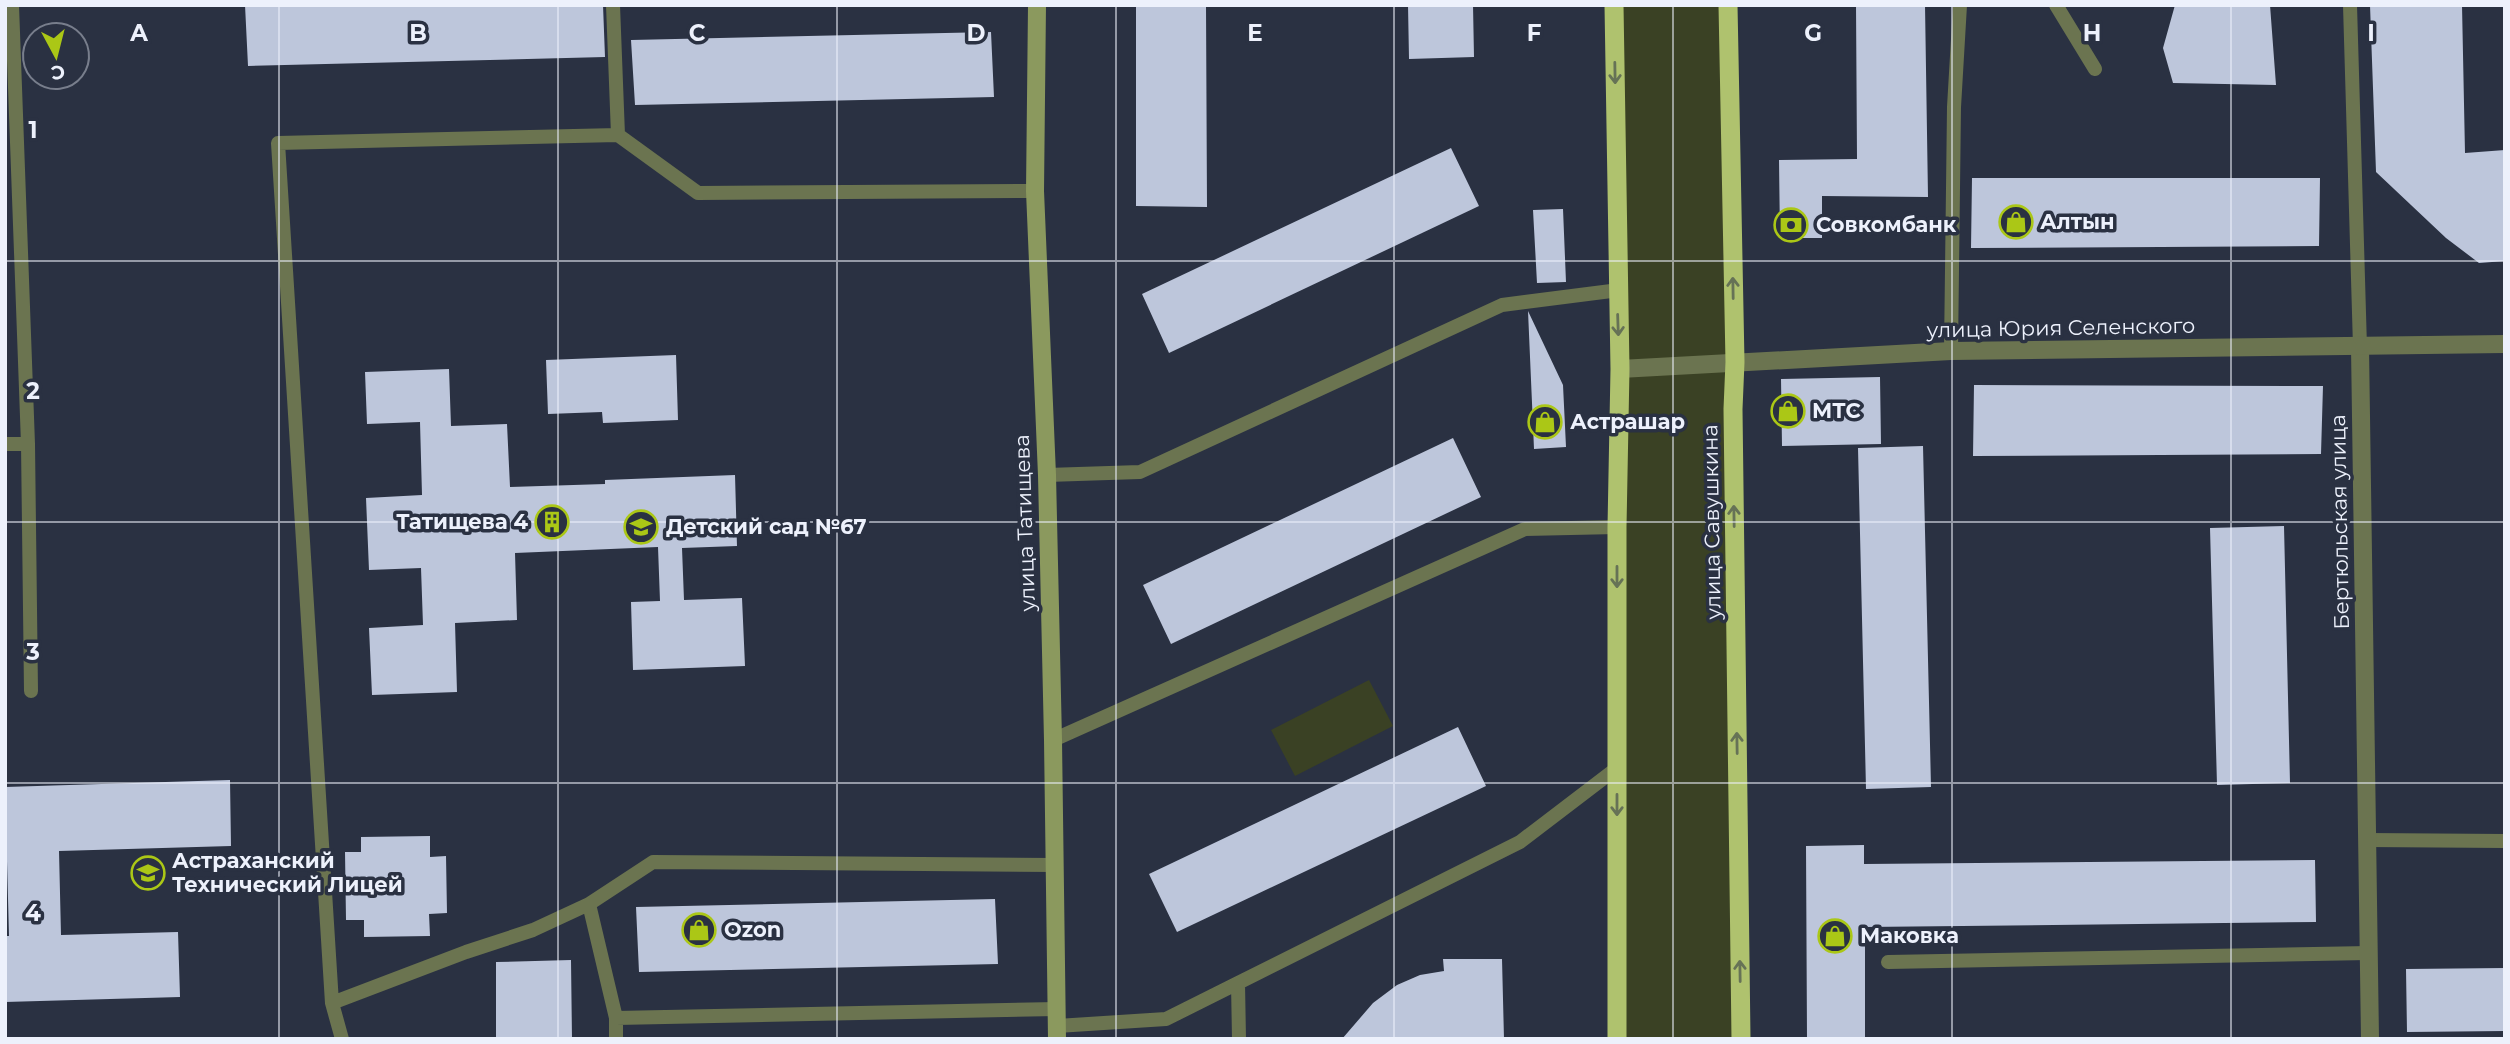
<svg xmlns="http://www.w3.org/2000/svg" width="2510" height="1044" font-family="Montserrat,sans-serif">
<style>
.green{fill:#3a4124}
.building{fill:#bdc6db}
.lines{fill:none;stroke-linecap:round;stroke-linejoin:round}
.service{stroke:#6b7450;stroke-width:14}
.minor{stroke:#6b7450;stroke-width:18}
.tertiary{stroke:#6b7450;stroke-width:18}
.secondary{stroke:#8b995e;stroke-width:18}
.trunk{stroke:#afc26e;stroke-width:19}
.oneway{stroke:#667256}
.grid{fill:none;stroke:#edf1fc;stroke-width:2;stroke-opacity:0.55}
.labels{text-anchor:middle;stroke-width:7;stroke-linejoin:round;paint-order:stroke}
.poi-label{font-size:21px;font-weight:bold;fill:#edf1fc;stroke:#2a3142;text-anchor:start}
.street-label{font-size:21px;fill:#edf1fc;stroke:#2a3142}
.grid-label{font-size:23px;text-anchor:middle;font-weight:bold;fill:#edf1fc;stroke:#2a3142;stroke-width:7;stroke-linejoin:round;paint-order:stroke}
</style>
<rect width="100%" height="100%" fill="#2a3142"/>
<path class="green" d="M 1614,5 L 1726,5 L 1741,1039 L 1617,1039 Z
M 1369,680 L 1393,726 L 1295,776 L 1271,730 Z"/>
<path class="building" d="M 245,5 L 603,5 L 605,57 L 248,66 Z
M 1136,5 L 1206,5 L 1207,207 L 1136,206 Z
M 1408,5 L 1473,5 L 1474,57 L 1409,59 Z
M 1856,5 L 1925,5 L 1928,197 L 1822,196 L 1822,238 L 1780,238 L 1779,160 L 1857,159 Z
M 2175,5 L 2270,5 L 2276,85 L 2173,83 L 2163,48 Z
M 2370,5 L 2462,5 L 2465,153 L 2505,150 L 2505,261 L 2479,263 L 2446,238 L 2376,172 Z
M 991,32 L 994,97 L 635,105 L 631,40 Z
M 1451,148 L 1479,206 L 1169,353 L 1142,294 Z
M 1972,178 L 2320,178 L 2319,246 L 1971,248 Z
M 1563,209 L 1566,282 L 1537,283 L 1533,210 Z
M 1528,311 L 1563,385 L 1566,447 L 1534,449 Z
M 676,355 L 678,420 L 603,423 L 602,412 L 548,414 L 546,360 Z
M 449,369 L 451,426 L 507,424 L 510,487 L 605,484 L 605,480 L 735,475 L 737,546 L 682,548 L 684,600 L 742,598 L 745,666 L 633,670 L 631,602 L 660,601 L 658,547 L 515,553 L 517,620 L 455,623 L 457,692 L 372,695 L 369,628 L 423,625 L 421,568 L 369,570 L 366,498 L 422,495 L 420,422 L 367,424 L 365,372 Z
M 1880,377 L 1881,444 L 1782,446 L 1781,379 Z
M 1974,385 L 2323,386 L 2321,454 L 1973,456 Z
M 1453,438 L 1481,497 L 1171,644 L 1143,585 Z
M 1923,446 L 1931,787 L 1866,789 L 1858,448 Z
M 2284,526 L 2290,783 L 2217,785 L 2210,528 Z
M 1458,727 L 1486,786 L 1177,932 L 1149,874 Z
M 230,780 L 231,846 L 59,851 L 61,935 L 178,932 L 180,997 L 5,1002 L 5,936 L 9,936 L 5,787 Z
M 430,836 L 430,857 L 446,856 L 447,913 L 429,914 L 430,936 L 364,937 L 364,920 L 346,920 L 345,852 L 361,852 L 361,837 Z
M 1864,845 L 1864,864 L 2315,860 L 2316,922 L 1865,927 L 1865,1039 L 1807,1039 L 1806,846 Z
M 995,899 L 998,964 L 639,972 L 636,907 Z
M 1443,959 L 1502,959 L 1504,1039 L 1342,1039 L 1373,1003 L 1397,985 L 1420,975 L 1444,971 Z
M 571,960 L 572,1039 L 496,1039 L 496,962 Z
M 2505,968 L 2505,1031 L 2407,1032 L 2406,969 Z"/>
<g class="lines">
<path class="service" d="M 12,5 L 28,444 L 31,691
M 613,5 L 618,135
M 2056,5 L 2095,69
M 2350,5 L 2360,347
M 1035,191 L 698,193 L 618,135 L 278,143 L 332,1003 L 466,952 L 533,930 L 589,904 L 653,862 L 1055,865
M 1951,351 L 1954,107 L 1960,5
M 5,444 L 28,444
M 1047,475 L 1140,472 L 1502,305 L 1619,290
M 1053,740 L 1525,529 L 1617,527
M 2367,840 L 2505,841
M 589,904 L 616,1018 L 616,1039
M 1888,962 L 2369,953
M 1238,983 L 1520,842 L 1617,768
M 332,1003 L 342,1039
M 616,1018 L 1057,1009
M 1057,1026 L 1166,1019 L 1238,983 L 1239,1039"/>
<path class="minor" d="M 2360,347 L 2370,1039"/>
<path class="tertiary" d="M 1620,369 L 1951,351 L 2505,344"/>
<path class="secondary" d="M 1037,5 L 1035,191 L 1047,475 L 1053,740 L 1057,1039"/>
<path class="trunk" d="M 1614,5 L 1620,369 L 1617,527 L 1617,1039
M 1728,5 L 1735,362 L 1733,409 L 1741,1039"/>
</g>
<defs><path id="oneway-shaft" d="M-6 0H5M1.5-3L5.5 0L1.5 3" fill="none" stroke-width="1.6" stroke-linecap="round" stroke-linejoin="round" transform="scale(1.75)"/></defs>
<g class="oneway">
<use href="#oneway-shaft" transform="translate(1615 73) rotate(89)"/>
<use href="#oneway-shaft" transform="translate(1733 288) rotate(-91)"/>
<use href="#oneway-shaft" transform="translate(1618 325) rotate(88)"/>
<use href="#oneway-shaft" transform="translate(1734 516) rotate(-91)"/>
<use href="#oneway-shaft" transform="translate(1617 577) rotate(90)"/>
<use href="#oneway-shaft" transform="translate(1737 743) rotate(-91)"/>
<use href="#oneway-shaft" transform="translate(1617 805) rotate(90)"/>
<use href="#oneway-shaft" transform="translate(1740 971) rotate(-91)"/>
</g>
<path class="grid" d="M 279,5 L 279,1039M 558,5 L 558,1039M 837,5 L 837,1039M 1116,5 L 1116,1039M 1394,5 L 1394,1039M 1673,5 L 1673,1039M 1952,5 L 1952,1039M 2231,5 L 2231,1039M 5,261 L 2505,261M 5,522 L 2505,522M 5,783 L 2505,783"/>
<defs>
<symbol id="shop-ring" viewBox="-11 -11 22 22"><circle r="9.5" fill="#2a3142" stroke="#abc716" stroke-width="1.5"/><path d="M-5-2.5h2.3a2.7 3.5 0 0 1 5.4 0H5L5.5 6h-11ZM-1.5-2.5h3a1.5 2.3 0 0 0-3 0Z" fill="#abc716"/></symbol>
<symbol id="bank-ring" viewBox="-11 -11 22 22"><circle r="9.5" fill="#2a3142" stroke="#abc716" stroke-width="1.5"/><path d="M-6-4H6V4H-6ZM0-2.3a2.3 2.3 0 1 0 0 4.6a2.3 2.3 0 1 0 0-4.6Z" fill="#abc716"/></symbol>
<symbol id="building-ring" viewBox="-11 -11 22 22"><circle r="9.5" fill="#2a3142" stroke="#abc716" stroke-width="1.5"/><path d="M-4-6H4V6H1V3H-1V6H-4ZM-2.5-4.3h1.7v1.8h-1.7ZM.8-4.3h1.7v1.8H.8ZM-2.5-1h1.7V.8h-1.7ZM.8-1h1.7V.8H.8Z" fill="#abc716"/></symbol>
<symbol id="school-ring" viewBox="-11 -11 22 22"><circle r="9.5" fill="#2a3142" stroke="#abc716" stroke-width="1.5"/><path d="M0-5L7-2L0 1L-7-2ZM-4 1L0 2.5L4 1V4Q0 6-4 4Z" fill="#abc716"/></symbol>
</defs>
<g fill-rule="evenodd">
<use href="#shop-ring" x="1997" y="203" width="38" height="38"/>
<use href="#bank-ring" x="1772" y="206" width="38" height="38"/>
<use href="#shop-ring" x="1769" y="392" width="38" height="38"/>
<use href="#shop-ring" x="1526" y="403" width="38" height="38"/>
<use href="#building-ring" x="533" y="503" width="38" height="38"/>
<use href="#school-ring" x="622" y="508" width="38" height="38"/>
<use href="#school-ring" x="129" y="854" width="38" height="38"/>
<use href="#shop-ring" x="680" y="911" width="38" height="38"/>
<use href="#shop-ring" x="1816" y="917" width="38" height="38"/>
</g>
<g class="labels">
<g class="poi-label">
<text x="2040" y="229">Алтын</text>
<text x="1816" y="232">Совкомбанк</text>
<text x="1812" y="418">МТС</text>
<text x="1570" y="429">Астрашар</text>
<text x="528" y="529" text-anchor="end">Татищева 4</text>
<text x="666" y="534">Детский сад №67</text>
<text x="172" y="868">Астраханский<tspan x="172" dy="24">Технический Лицей</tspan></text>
<text x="724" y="937">Ozon</text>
<text x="1860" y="943">Маковка</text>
</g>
<g class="street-label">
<text transform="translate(2061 328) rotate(-1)" y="7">улица Юрия Селенского</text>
<text transform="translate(1712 522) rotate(-91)" y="7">улица Савушкина</text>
<text transform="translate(2340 522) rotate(-91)" y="7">Бертюльская улица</text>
<text transform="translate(1025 523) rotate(-92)" y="7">улица Татищева</text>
</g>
</g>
<g class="grid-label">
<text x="139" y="41">A</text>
<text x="418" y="41">B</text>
<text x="697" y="41">C</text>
<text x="976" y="41">D</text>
<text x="1255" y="41">E</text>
<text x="1534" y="41">F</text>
<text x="1813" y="41">G</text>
<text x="2092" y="41">H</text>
<text x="2371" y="41">I</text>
<text x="33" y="138">1</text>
<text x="33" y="399">2</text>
<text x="33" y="660">3</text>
<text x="33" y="921">4</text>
</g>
<rect width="2510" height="1044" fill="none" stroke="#edf1fc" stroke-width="14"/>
<g transform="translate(56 56) rotate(173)"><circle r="33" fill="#2a3142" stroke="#787e8c" stroke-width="2"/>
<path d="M0-5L12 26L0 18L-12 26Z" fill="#abc716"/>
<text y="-10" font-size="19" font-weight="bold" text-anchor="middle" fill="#edf1fc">С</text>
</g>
</svg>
